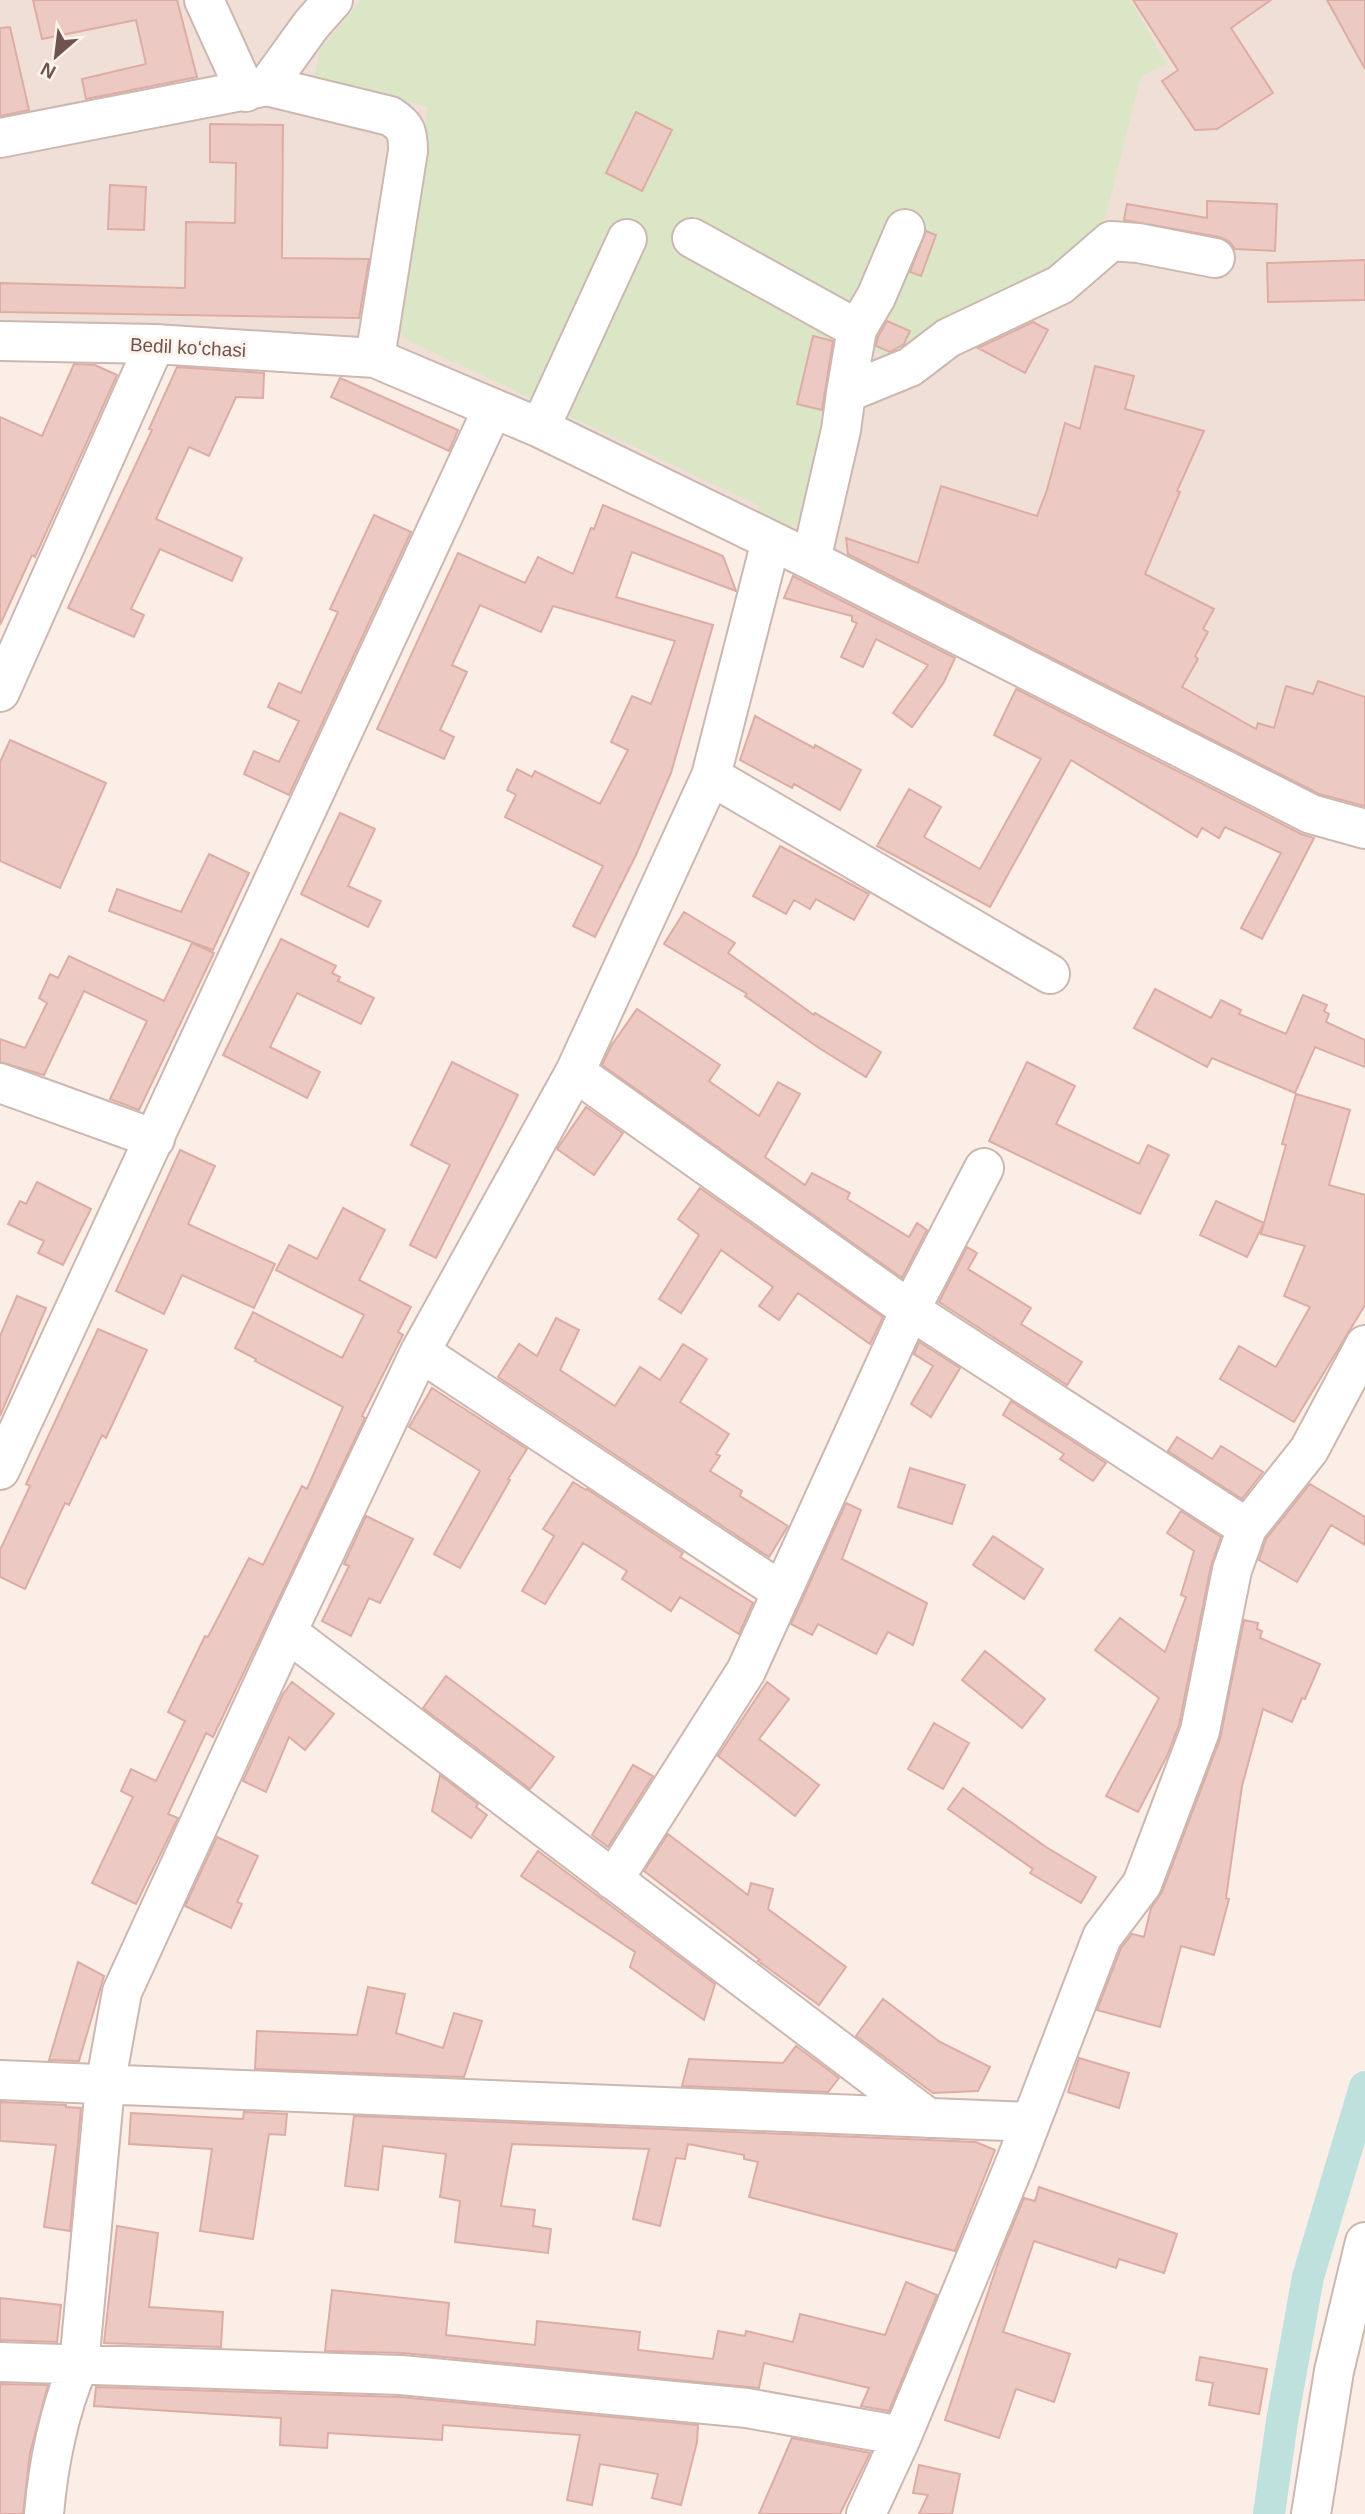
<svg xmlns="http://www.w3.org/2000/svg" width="1365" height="2514" font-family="Helvetica,sans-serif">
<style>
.residential{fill:#f0dfd6}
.green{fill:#dbe6c7}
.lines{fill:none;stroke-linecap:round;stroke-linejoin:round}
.canal{stroke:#bee1de;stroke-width:32}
.building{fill:#ecc9c2;stroke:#ddada4;stroke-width:2}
.minor-casing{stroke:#ccb7b1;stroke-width:42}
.minor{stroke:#fff;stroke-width:38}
.labels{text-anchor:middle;stroke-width:6;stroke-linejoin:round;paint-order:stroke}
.street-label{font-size:19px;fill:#70534e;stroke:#fdf3ed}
</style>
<rect width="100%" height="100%" fill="#faeee7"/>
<path class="residential" d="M 0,0 L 1365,0 L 1365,841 L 378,366 L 0,344 Z"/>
<path class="green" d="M 361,0 L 1130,0 L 1167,64 L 1141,76 L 1106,215 L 1092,246 L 900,362 L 836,335 L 834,340 L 838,341 L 822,410 L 816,492 L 797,527 L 793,525 L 791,529 L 757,512 L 760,506 L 403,338 L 392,322 L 428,107 L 314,77 L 320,50 Z"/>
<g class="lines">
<path class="canal" d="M 1269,2514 L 1282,2421 L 1308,2277 L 1365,2087"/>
</g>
<path class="building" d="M 33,0 L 177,0 L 197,77 L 86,99 L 82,79 L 146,64 L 136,20 L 42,39 Z
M 1133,0 L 1271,0 L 1231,28 L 1273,93 L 1217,129 L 1195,130 L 1162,81 L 1178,70 Z
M 1327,0 L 1365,0 L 1365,69 Z
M 10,27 L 29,110 L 0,116 L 0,28 Z
M 636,112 L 672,130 L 642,191 L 606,173 Z
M 210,124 L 283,125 L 282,258 L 369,259 L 359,318 L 0,312 L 0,283 L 185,288 L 186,222 L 235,223 L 236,163 L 210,162 Z
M 110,185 L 146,187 L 144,230 L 108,229 Z
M 1207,201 L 1277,204 L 1275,251 L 1235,249 L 1229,241 L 1219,237 L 1124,220 L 1127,204 L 1207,218 Z
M 926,231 L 936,235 L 921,276 L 910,272 Z
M 1365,260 L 1365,300 L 1268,302 L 1267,263 Z
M 887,321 L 910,331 L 904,344 L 890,352 L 876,346 L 878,337 Z
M 1033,322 L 1048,330 L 1025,373 L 978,348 Z
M 813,336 L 833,341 L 822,410 L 797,404 Z
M 74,364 L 95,365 L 117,375 L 35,557 L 32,555 L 0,625 L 0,417 L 42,436 Z
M 1095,366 L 1134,376 L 1125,409 L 1204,431 L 1177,491 L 1180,492 L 1145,574 L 1214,609 L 1203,629 L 1208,632 L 1195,656 L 1198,659 L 1182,687 L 1256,729 L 1258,723 L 1274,728 L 1286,686 L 1313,694 L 1318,681 L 1365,697 L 1365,806 L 1319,794 L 848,554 L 846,538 L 918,563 L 941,486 L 1037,516 L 1047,490 L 1065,423 L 1080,429 Z
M 177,367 L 264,373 L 263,398 L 236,397 L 209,456 L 189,447 L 156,519 L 242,558 L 232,581 L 160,549 L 131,609 L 144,615 L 134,637 L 68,608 L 152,430 L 149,429 Z
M 340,378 L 458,430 L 449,451 L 331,397 Z
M 603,505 L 723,556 L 736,591 L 632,552 L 616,597 L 713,625 L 671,773 L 636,855 L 595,937 L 573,926 L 603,866 L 505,817 L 516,795 L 507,790 L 517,769 L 532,777 L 535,771 L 600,804 L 628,750 L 611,742 L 632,696 L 651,704 L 675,641 L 553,606 L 541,632 L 480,605 L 452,665 L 467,672 L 440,730 L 454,737 L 444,759 L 377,729 L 458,553 L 525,583 L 538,557 L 573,574 L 591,528 L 594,529 Z
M 374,515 L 411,532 L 289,795 L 244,774 L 254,751 L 279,762 L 299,721 L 268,707 L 279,683 L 301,693 L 338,612 L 330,609 Z
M 793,576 L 955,658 L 944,682 L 912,727 L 893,713 L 928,665 L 876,639 L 863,667 L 841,657 L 857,623 L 852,621 L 852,616 L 784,598 Z
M 1016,689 L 1301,834 L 1314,838 L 1262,939 L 1241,928 L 1281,853 L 1225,827 L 1219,838 L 1202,828 L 1197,837 L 1071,760 L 990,907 L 877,846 L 909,789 L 941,807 L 924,837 L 980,869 L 1041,759 L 994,735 Z
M 755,716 L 814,748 L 815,745 L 861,770 L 840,810 L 794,784 L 792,788 L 740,760 Z
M 10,740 L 106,783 L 60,888 L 0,861 L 0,762 Z
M 340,813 L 375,829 L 348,886 L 381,901 L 368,927 L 301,894 Z
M 780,846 L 869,894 L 854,920 L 816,899 L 810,909 L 794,900 L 786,914 L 753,896 Z
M 209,854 L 249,873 L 213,950 L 109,911 L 117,889 L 181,912 Z
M 684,912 L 735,943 L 728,953 L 814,1015 L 815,1013 L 881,1052 L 866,1077 L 819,1048 L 745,996 L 747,994 L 664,944 Z
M 281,939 L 336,966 L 332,973 L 340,977 L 338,981 L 374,998 L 361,1024 L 297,993 L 270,1047 L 320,1072 L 307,1098 L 223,1055 Z
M 192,943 L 214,953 L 139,1110 L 110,1099 L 147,1021 L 84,991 L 44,1075 L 0,1062 L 0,1039 L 25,1048 L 47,1003 L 39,998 L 50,974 L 58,978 L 69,956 L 164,1001 Z
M 1155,989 L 1211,1018 L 1221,1000 L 1241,1010 L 1239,1014 L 1286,1034 L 1303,995 L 1327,1005 L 1324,1011 L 1329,1014 L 1326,1022 L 1365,1040 L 1365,1067 L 1315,1047 L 1295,1093 L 1212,1058 L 1207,1067 L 1134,1028 Z
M 637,1009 L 720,1065 L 709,1081 L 759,1116 L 778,1082 L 800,1094 L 765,1157 L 805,1185 L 812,1173 L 850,1193 L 847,1199 L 909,1237 L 917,1223 L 927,1230 L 902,1278 L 602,1065 L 611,1046 Z
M 452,1062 L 518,1095 L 436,1258 L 410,1245 L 450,1165 L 411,1145 Z
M 1027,1062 L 1075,1086 L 1056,1124 L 1139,1164 L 1148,1145 L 1169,1155 L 1140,1214 L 989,1141 Z
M 1296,1094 L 1350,1110 L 1329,1185 L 1365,1195 L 1365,1305 L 1294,1422 L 1220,1379 L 1239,1346 L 1276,1367 L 1310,1307 L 1284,1296 L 1305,1246 L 1261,1234 L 1286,1145 L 1282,1144 Z
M 586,1107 L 623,1133 L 594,1175 L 557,1149 Z
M 180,1150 L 215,1166 L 188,1224 L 275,1264 L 254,1308 L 182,1275 L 164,1314 L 116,1291 Z
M 37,1182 L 91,1209 L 63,1265 L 38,1253 L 44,1241 L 8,1224 L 20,1201 L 26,1204 Z
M 700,1188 L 883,1317 L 870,1344 L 798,1293 L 779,1320 L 759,1306 L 773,1287 L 721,1250 L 681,1313 L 659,1299 L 699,1235 L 678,1219 Z
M 1216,1201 L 1264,1223 L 1247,1257 L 1200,1235 Z
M 343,1208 L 385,1230 L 359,1280 L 411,1307 L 398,1332 L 403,1335 L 362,1416 L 365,1418 L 213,1737 L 206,1733 L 168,1814 L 178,1818 L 136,1904 L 92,1883 L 133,1797 L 121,1791 L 131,1769 L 156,1781 L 185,1721 L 168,1712 L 205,1636 L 208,1637 L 249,1558 L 263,1565 L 302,1486 L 307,1489 L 343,1407 L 255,1361 L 256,1359 L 235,1348 L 253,1312 L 342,1358 L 364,1315 L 276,1270 L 289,1245 L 317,1259 Z
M 967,1247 L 977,1253 L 968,1269 L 1031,1308 L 1021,1324 L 1082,1362 L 1067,1385 L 939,1302 Z
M 17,1296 L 46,1308 L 0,1416 L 0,1336 Z
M 556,1318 L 579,1330 L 560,1370 L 615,1406 L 640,1367 L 660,1380 L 683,1344 L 707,1359 L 680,1402 L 729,1434 L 716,1454 L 720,1456 L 710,1471 L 742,1491 L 740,1496 L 788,1526 L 769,1557 L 498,1377 L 519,1344 L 537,1356 Z
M 98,1329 L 147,1350 L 106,1438 L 102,1435 L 69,1505 L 65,1503 L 25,1589 L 0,1577 L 0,1550 L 30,1486 L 26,1484 Z
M 919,1342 L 960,1368 L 931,1417 L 911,1404 L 933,1366 L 914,1354 Z
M 432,1388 L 527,1449 L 508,1479 L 510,1480 L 460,1568 L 434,1554 L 480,1471 L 409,1427 Z
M 1011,1401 L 1106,1463 L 1093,1481 L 1060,1459 L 1064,1454 L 1003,1415 Z
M 1177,1437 L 1212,1459 L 1221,1446 L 1263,1472 L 1242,1499 L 1168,1451 Z
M 910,1468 L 965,1485 L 952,1524 L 898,1507 Z
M 573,1482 L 586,1490 L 587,1489 L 683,1553 L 680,1557 L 753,1603 L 739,1634 L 680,1597 L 671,1611 L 622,1579 L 627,1571 L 583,1543 L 545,1604 L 522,1591 L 554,1536 L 543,1529 Z
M 1310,1484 L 1365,1517 L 1365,1545 L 1331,1525 L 1297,1582 L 1259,1560 L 1266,1539 Z
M 846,1503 L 861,1510 L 842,1559 L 927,1603 L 913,1645 L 888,1632 L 876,1654 L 818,1624 L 812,1635 L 791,1624 Z
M 1181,1511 L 1221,1537 L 1211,1566 L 1179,1725 L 1167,1756 L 1138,1812 L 1106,1796 L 1159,1698 L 1095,1650 L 1120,1618 L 1165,1652 L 1186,1597 L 1181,1595 L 1194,1551 L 1167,1533 Z
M 366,1516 L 413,1539 L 380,1603 L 369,1598 L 351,1636 L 322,1621 L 349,1566 L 344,1564 Z
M 993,1536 L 1043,1569 L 1024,1599 L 973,1565 Z
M 1244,1620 L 1258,1623 L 1257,1629 L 1262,1631 L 1260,1638 L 1320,1664 L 1305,1699 L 1302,1698 L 1292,1722 L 1263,1709 L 1242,1786 L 1226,1898 L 1229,1899 L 1214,1955 L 1181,1946 L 1160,2027 L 1097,2010 L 1121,1948 L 1132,1934 L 1144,1937 L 1151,1908 L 1162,1892 L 1220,1739 Z
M 985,1651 L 1045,1699 L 1022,1728 L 962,1680 Z
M 446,1676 L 554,1757 L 530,1789 L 423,1708 Z
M 292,1682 L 334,1714 L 305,1750 L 289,1737 L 266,1792 L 243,1781 L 283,1694 Z
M 767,1682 L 789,1699 L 759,1739 L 819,1785 L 795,1816 L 718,1756 Z
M 934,1723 L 969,1743 L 943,1789 L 908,1769 Z
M 633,1765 L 653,1776 L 608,1847 L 592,1835 Z
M 440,1775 L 478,1804 L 476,1807 L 487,1815 L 471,1838 L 432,1811 Z
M 963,1788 L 1046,1847 L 1096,1877 L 1081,1903 L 1030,1873 L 1033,1869 L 948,1809 Z
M 668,1834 L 748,1895 L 751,1883 L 773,1889 L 768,1909 L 846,1967 L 819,2005 L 758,1961 L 760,1960 L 644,1871 Z
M 217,1837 L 258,1856 L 237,1902 L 242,1904 L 231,1928 L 185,1906 Z
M 538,1851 L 715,1984 L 704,2020 L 630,1967 L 635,1952 L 521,1876 Z
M 78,1962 L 104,1976 L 79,2061 L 49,2060 Z
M 368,1987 L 405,1994 L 396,2033 L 443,2048 L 454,2013 L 482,2021 L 464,2077 L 255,2069 L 257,2031 L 357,2035 Z
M 883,1999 L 940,2042 L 990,2067 L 978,2091 L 933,2093 L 856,2036 Z
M 796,2046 L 839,2078 L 828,2092 L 682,2086 L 689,2059 L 783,2063 Z
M 1079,2058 L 1129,2073 L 1119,2108 L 1068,2092 Z
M 0,2102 L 66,2105 L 66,2107 L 81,2108 L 70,2231 L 44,2227 L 56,2145 L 0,2141 Z
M 244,2112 L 287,2114 L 285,2135 L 269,2134 L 253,2239 L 200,2231 L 212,2149 L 129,2144 L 131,2113 L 243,2119 Z
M 354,2116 L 976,2142 L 995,2150 L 955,2251 L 749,2197 L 758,2162 L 744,2159 L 744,2155 L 688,2144 L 685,2159 L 676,2158 L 660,2226 L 633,2219 L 649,2149 L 512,2144 L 501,2206 L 535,2210 L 533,2226 L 551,2229 L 548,2253 L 455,2242 L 460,2201 L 440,2197 L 446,2154 L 383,2146 L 378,2190 L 345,2186 Z
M 1039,2187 L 1177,2234 L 1164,2273 L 1119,2259 L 1116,2268 L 1034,2241 L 1003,2332 L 1070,2354 L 1054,2402 L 1016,2389 L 999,2438 L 945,2420 L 1001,2254 L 1024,2198 L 1035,2201 Z
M 117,2226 L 158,2233 L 149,2307 L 223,2312 L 221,2347 L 104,2343 Z
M 906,2282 L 937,2295 L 889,2411 L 861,2406 L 869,2388 L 764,2363 L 759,2388 L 403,2353 L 325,2351 L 332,2290 L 449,2303 L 446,2335 L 535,2345 L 537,2321 L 640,2332 L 638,2350 L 713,2359 L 718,2331 L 745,2336 L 746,2331 L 793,2342 L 800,2314 L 885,2335 Z
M 0,2298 L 61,2305 L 57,2342 L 0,2340 Z
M 1200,2357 L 1267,2369 L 1259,2414 L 1209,2405 L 1213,2383 L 1196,2380 Z
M 0,2384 L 48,2385 L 30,2453 L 23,2514 L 0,2514 Z
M 96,2387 L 400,2397 L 698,2425 L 697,2442 L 681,2505 L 652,2498 L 658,2474 L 600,2464 L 592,2505 L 567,2500 L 580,2435 L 443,2425 L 442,2440 L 328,2433 L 327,2448 L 280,2445 L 281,2418 L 94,2406 Z
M 792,2438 L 870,2453 L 840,2514 L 759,2514 Z
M 919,2465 L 960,2474 L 952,2514 L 919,2514 L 928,2495 L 913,2493 Z"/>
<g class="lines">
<defs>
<path id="minor" d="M 204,0 L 246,92
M 267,86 L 311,25 L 333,0
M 0,138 L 267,86 L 390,116 C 406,126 408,132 408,151 L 375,358
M 692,238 L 857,329 L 846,393
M 857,329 L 876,297 L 905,229
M 0,341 L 155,344 L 375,358 L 540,428 L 811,560 L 1311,814 L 1365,829
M 540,428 L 627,239
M 811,560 L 841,430 L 846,393 L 910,367 L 948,338 L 1060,285 L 1111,241 L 1138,243 L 1215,258
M 0,692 L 155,344
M 711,776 L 1050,974
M 575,1072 L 910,1310 L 1247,1528
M 0,1083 L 155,1139
M 420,1352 L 782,1592
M 0,1470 L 493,408
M 287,1632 L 928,2118
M 613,1880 L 746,1671 L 910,1310 L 984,1168
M 0,2080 L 1031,2122
M 0,2362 L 401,2375 L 747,2408 L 902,2436
M 44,2514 C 48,2466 59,2409 79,2365 L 105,2086 L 122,1992 L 287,1632 L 420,1352 L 575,1072 L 711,776 L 771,541
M 866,2514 L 902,2436 L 1016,2161 L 1102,1937 L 1142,1884 L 1200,1731 L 1232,1570 L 1247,1528 L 1309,1450 L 1365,1345
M 1311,2514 L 1334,2371 L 1365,2242"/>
</defs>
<use href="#minor" class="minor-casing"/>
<use href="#minor" class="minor"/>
</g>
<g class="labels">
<g class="street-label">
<text transform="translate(188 347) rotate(3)" y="7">Bedil koʻchasi</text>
</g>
</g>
<g transform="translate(56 56) rotate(208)" stroke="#fdf3ed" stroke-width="5" paint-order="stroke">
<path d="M0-5L12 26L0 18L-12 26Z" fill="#70534e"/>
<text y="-10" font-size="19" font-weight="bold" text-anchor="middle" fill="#70534e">N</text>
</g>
</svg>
